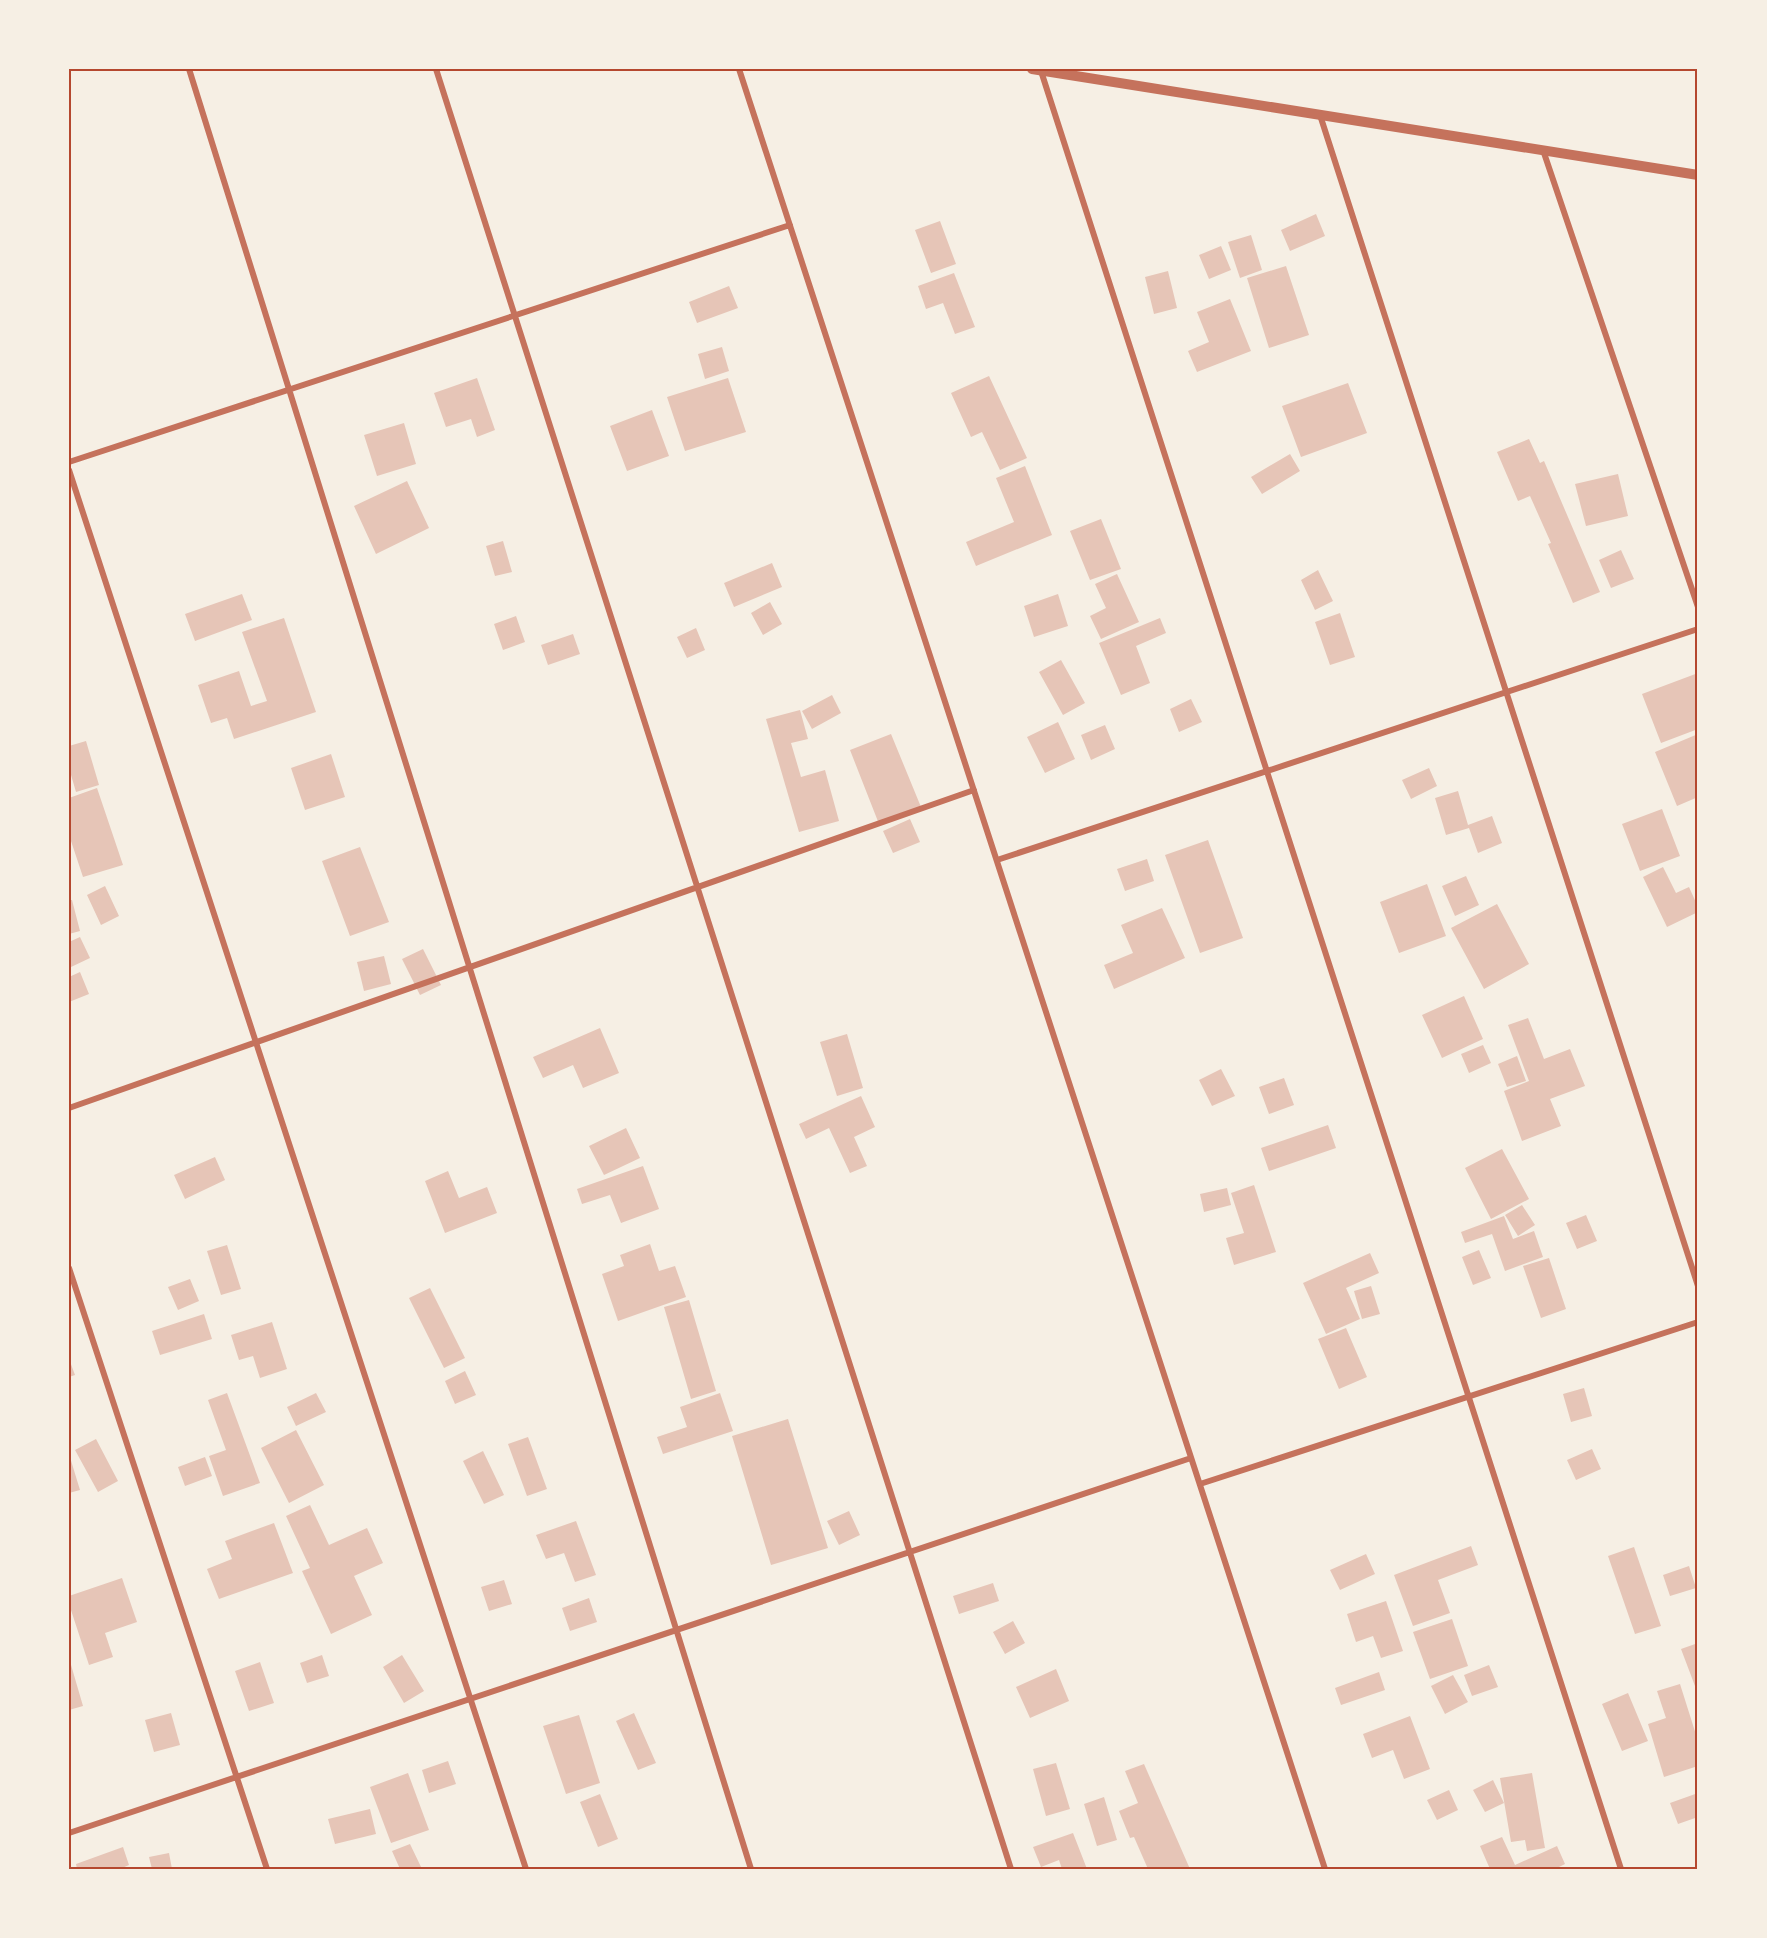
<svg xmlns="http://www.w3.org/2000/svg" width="1767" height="1938" font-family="'IBM Plex Serif',serif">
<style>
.building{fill:#e6c5b7}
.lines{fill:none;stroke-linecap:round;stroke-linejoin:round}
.minor{stroke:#c5725c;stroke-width:6}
.tertiary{stroke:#c5725c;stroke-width:10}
.neatline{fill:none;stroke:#b5482f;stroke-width:2}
</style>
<rect width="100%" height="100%" fill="#f6efe4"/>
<path class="building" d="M 1316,214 L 1325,236 L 1290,251 L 1281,230 Z
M 940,221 L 956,264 L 931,273 L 915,230 Z
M 1251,235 L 1262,270 L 1240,278 L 1228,242 Z
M 1221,246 L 1231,270 L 1209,279 L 1199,255 Z
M 1286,266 L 1309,335 L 1269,348 L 1247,278 Z
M 1168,271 L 1177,308 L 1154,314 L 1145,277 Z
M 954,273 L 975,327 L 955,334 L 943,303 L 926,309 L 918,286 Z
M 729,286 L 738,308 L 697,323 L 689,302 Z
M 1230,299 L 1251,351 L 1197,372 L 1188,351 L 1209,342 L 1197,312 Z
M 722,347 L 729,371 L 705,379 L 698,354 Z
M 989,376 L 1027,458 L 1000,470 L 982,432 L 971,437 L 951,393 Z
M 477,378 L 495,430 L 477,437 L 471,419 L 446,427 L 434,393 Z
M 728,378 L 746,432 L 685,451 L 667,397 Z
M 1348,383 L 1367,433 L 1301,457 L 1282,406 Z
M 652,410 L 669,456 L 627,471 L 610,426 Z
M 404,423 L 416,464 L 377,476 L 364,435 Z
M 1529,439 L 1540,463 L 1544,461 L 1600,592 L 1573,603 L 1548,544 L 1551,543 L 1530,496 L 1518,501 L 1497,452 Z
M 1290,454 L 1300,471 L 1262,494 L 1251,477 Z
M 1025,466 L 1052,535 L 976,566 L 966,542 L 1014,522 L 996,478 Z
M 1618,474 L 1628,516 L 1586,526 L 1575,484 Z
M 407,481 L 429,528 L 376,554 L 354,506 Z
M 1101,519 L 1121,569 L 1090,580 L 1070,531 Z
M 503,541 L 512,572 L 495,576 L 486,546 Z
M 1621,550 L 1634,579 L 1611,588 L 1599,560 Z
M 772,563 L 782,587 L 734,607 L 724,583 Z
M 1318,570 L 1333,601 L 1315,610 L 1301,580 Z
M 1117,574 L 1139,622 L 1101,639 L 1090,616 L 1106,608 L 1095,584 Z
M 242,594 L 252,620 L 195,641 L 185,614 Z
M 1058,594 L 1068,626 L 1034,637 L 1024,606 Z
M 770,602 L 782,624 L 763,635 L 751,613 Z
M 1340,613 L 1355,657 L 1330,665 L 1315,622 Z
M 516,616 L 525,642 L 503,650 L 494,624 Z
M 284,618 L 316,712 L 234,739 L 227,718 L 211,723 L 198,685 L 239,671 L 251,706 L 267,701 L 242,632 Z
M 1160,618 L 1166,633 L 1136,646 L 1150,683 L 1121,695 L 1099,643 Z
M 696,628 L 705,650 L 687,658 L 677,637 Z
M 573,634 L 580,654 L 548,665 L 541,645 Z
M 1061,660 L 1085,703 L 1063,715 L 1039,672 Z
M 1698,673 L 1698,729 L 1661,743 L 1642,694 Z
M 832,695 L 841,713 L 812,729 L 802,711 Z
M 1191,699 L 1202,722 L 1179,732 L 1170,709 Z
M 800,710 L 808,739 L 791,743 L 801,777 L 825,770 L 839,821 L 799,832 L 766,719 Z
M 1058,722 L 1075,759 L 1045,773 L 1027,737 Z
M 1105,725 L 1115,749 L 1091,760 L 1081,735 Z
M 891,734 L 921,807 L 879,824 L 850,750 Z
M 1698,734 L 1698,797 L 1677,806 L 1655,752 Z
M 86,741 L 99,785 L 76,792 L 69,768 L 69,746 Z
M 331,754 L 345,797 L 305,810 L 291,768 Z
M 1429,768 L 1437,786 L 1411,799 L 1402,780 Z
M 97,788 L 123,865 L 83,877 L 69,835 L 69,798 Z
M 1458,791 L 1468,825 L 1492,816 L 1502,843 L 1478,853 L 1469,828 L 1446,835 L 1435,798 Z
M 1662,809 L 1680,856 L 1640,871 L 1622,824 Z
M 910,819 L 920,842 L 893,853 L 883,831 Z
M 1208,840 L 1243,938 L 1200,953 L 1165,855 Z
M 360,847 L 389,922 L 350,936 L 322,861 Z
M 1147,859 L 1154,881 L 1125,891 L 1117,869 Z
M 1663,867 L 1676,893 L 1689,887 L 1698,907 L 1698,912 L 1667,927 L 1643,877 Z
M 1466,876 L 1479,905 L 1455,916 L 1442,886 Z
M 1427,884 L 1446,936 L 1399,953 L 1380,902 Z
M 105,886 L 119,916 L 101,925 L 87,895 Z
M 69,900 L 72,900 L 80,931 L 69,934 Z
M 1497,904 L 1529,964 L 1484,989 L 1451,928 Z
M 1162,908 L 1185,958 L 1114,989 L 1104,965 L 1133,953 L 1121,925 Z
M 80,937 L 90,958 L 71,967 L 69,963 L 69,942 Z
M 423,949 L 441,985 L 420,995 L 402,959 Z
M 384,956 L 391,984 L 364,991 L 357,962 Z
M 80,972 L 89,994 L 69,1002 L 69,977 Z
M 1464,996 L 1483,1039 L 1442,1058 L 1422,1015 Z
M 1528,1018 L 1544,1059 L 1570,1049 L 1585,1086 L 1550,1099 L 1561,1126 L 1522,1141 L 1504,1091 L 1529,1081 L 1508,1025 Z
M 600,1028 L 619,1073 L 583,1088 L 573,1065 L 543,1078 L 533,1057 Z
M 847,1034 L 863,1088 L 837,1096 L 820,1042 Z
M 1483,1045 L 1491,1063 L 1469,1073 L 1461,1054 Z
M 1517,1056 L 1526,1081 L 1507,1087 L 1498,1064 Z
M 1221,1069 L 1235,1096 L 1212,1106 L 1199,1080 Z
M 1284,1078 L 1294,1105 L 1269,1114 L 1259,1087 Z
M 861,1096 L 875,1127 L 854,1137 L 867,1166 L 850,1173 L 829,1128 L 806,1139 L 799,1124 Z
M 1328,1125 L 1336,1148 L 1269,1171 L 1261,1148 Z
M 626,1128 L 640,1158 L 604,1175 L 589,1146 Z
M 1502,1149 L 1529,1199 L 1491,1219 L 1465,1168 Z
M 215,1157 L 225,1180 L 185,1199 L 174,1175 Z
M 643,1166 L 659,1209 L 621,1223 L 610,1195 L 582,1204 L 577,1189 Z
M 448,1171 L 459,1198 L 487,1187 L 497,1213 L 445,1233 L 425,1181 Z
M 1254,1185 L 1276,1252 L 1234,1265 L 1226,1238 L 1244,1233 L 1231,1193 Z
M 1227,1188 L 1231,1205 L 1204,1212 L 1200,1194 Z
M 1522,1205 L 1535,1225 L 1518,1236 L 1505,1215 Z
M 1586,1215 L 1597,1241 L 1577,1249 L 1566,1223 Z
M 1504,1216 L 1513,1239 L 1534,1231 L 1543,1257 L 1505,1271 L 1492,1234 L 1465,1243 L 1461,1232 Z
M 650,1244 L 659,1271 L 675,1266 L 686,1297 L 618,1321 L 602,1274 L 624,1266 L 620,1255 Z
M 227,1245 L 241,1289 L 221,1295 L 207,1251 Z
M 1479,1250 L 1491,1278 L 1473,1285 L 1462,1257 Z
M 1370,1253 L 1379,1273 L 1346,1288 L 1360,1319 L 1326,1334 L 1303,1283 Z
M 1549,1258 L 1566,1309 L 1541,1318 L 1523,1266 Z
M 190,1279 L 199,1301 L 178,1310 L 168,1287 Z
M 1371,1286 L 1380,1314 L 1362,1319 L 1354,1291 Z
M 430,1288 L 465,1358 L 444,1368 L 409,1298 Z
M 689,1300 L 716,1391 L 691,1399 L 664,1307 Z
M 204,1314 L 212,1339 L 160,1355 L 152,1331 Z
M 272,1322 L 287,1369 L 260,1378 L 253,1356 L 239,1360 L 231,1335 Z
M 1346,1328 L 1367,1377 L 1339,1389 L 1318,1339 Z
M 69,1359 L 75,1375 L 69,1377 Z
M 465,1371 L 476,1395 L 455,1404 L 445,1381 Z
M 1584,1388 L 1592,1416 L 1571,1422 L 1563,1394 Z
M 227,1393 L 260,1483 L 223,1496 L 209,1456 L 226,1450 L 208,1400 Z
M 316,1393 L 326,1412 L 296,1426 L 287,1407 Z
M 720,1393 L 733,1431 L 663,1454 L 657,1437 L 687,1427 L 680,1407 Z
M 788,1419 L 828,1548 L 771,1565 L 732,1436 Z
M 296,1430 L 324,1485 L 289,1503 L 261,1448 Z
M 528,1437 L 547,1489 L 527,1496 L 508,1444 Z
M 96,1439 L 118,1481 L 98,1492 L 75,1450 Z
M 1592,1449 L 1601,1469 L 1576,1480 L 1567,1460 Z
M 483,1451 L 504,1495 L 484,1504 L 463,1461 Z
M 69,1454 L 80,1490 L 69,1493 Z
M 205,1457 L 212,1476 L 185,1486 L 178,1467 Z
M 310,1505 L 329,1545 L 367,1528 L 383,1563 L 354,1576 L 372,1615 L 331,1634 L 302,1571 L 310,1568 L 286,1516 Z
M 849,1511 L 860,1535 L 839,1545 L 827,1521 Z
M 576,1521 L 596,1575 L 575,1582 L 564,1553 L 546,1559 L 536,1535 Z
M 274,1523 L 293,1573 L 219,1599 L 207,1569 L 232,1559 L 225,1541 Z
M 1471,1546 L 1478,1565 L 1438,1580 L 1450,1613 L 1413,1626 L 1394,1575 Z
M 1634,1547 L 1661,1626 L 1635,1634 L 1608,1556 Z
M 1366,1554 L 1375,1574 L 1340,1590 L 1330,1570 Z
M 1689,1566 L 1696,1588 L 1670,1596 L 1663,1575 Z
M 122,1578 L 137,1622 L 105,1633 L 113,1657 L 89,1665 L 69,1604 L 69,1596 Z
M 504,1580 L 512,1604 L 489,1611 L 481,1587 Z
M 993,1583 L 999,1601 L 959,1614 L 953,1596 Z
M 589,1598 L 597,1622 L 570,1631 L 562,1608 Z
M 1386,1601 L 1403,1651 L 1381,1658 L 1373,1636 L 1356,1642 L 1347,1614 Z
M 1452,1619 L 1468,1666 L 1430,1679 L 1413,1632 Z
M 1013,1621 L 1025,1643 L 1005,1654 L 993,1632 Z
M 1698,1643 L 1698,1694 L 1681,1649 Z
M 322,1655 L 329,1676 L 307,1683 L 300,1663 Z
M 402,1655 L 424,1691 L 404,1703 L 383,1667 Z
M 69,1658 L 83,1706 L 69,1710 Z
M 260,1662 L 274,1703 L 249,1711 L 235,1671 Z
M 1489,1665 L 1498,1687 L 1472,1696 L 1464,1675 Z
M 1056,1669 L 1069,1701 L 1030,1718 L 1016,1687 Z
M 1379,1672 L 1385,1690 L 1341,1705 L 1335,1688 Z
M 1453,1675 L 1468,1702 L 1445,1714 L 1431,1686 Z
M 1680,1684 L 1698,1741 L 1698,1766 L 1664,1777 L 1648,1724 L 1666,1718 L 1657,1691 Z
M 1628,1693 L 1648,1741 L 1622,1751 L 1602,1704 Z
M 171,1713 L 180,1745 L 154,1752 L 145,1720 Z
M 634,1713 L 656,1763 L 638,1770 L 616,1721 Z
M 579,1715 L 600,1783 L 566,1794 L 543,1726 Z
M 1410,1716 L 1430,1769 L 1404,1779 L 1393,1750 L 1372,1758 L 1363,1734 Z
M 448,1761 L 456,1784 L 429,1793 L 422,1770 Z
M 1056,1763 L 1070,1809 L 1046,1816 L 1033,1769 Z
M 1144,1764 L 1190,1869 L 1148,1869 L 1134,1837 L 1130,1838 L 1119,1811 L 1138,1803 L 1125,1771 Z
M 408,1773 L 429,1830 L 391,1843 L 370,1787 Z
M 1532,1773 L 1545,1848 L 1527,1851 L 1525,1840 L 1511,1842 L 1500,1778 Z
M 1493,1780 L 1504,1803 L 1485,1812 L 1473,1790 Z
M 1449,1790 L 1458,1810 L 1437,1820 L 1427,1800 Z
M 1698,1793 L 1698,1817 L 1678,1824 L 1670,1803 Z
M 600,1794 L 618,1839 L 598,1847 L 580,1802 Z
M 1104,1797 L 1117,1840 L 1097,1846 L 1084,1804 Z
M 370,1809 L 376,1834 L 335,1844 L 328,1819 Z
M 1073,1833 L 1087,1869 L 1062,1869 L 1059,1860 L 1041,1867 L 1033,1847 Z
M 1502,1837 L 1515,1865 L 1557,1846 L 1565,1864 L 1555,1869 L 1490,1869 L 1480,1846 Z
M 410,1844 L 422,1869 L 400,1869 L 392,1851 Z
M 123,1847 L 129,1865 L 120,1869 L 77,1869 L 76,1864 Z
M 169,1853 L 172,1869 L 152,1869 L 149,1857 Z"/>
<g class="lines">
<path class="minor" d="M 189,69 L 751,1869
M 436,69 L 1011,1869
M 739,69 L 1325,1869
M 1041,71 L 1621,1869
M 1320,115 L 1698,1286
M 1543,150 L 1698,607
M 69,462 L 790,225
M 69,470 L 526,1869
M 997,860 L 1698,629
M 69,1108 L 974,790
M 69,1268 L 267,1869
M 1200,1484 L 1698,1322
M 69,1833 L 1191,1458"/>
<path class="tertiary" d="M 1032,69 L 1698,175"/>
</g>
<rect width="1767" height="1938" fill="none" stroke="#f6efe4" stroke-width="141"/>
<rect x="70" y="70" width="1626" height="1798" class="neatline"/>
</svg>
